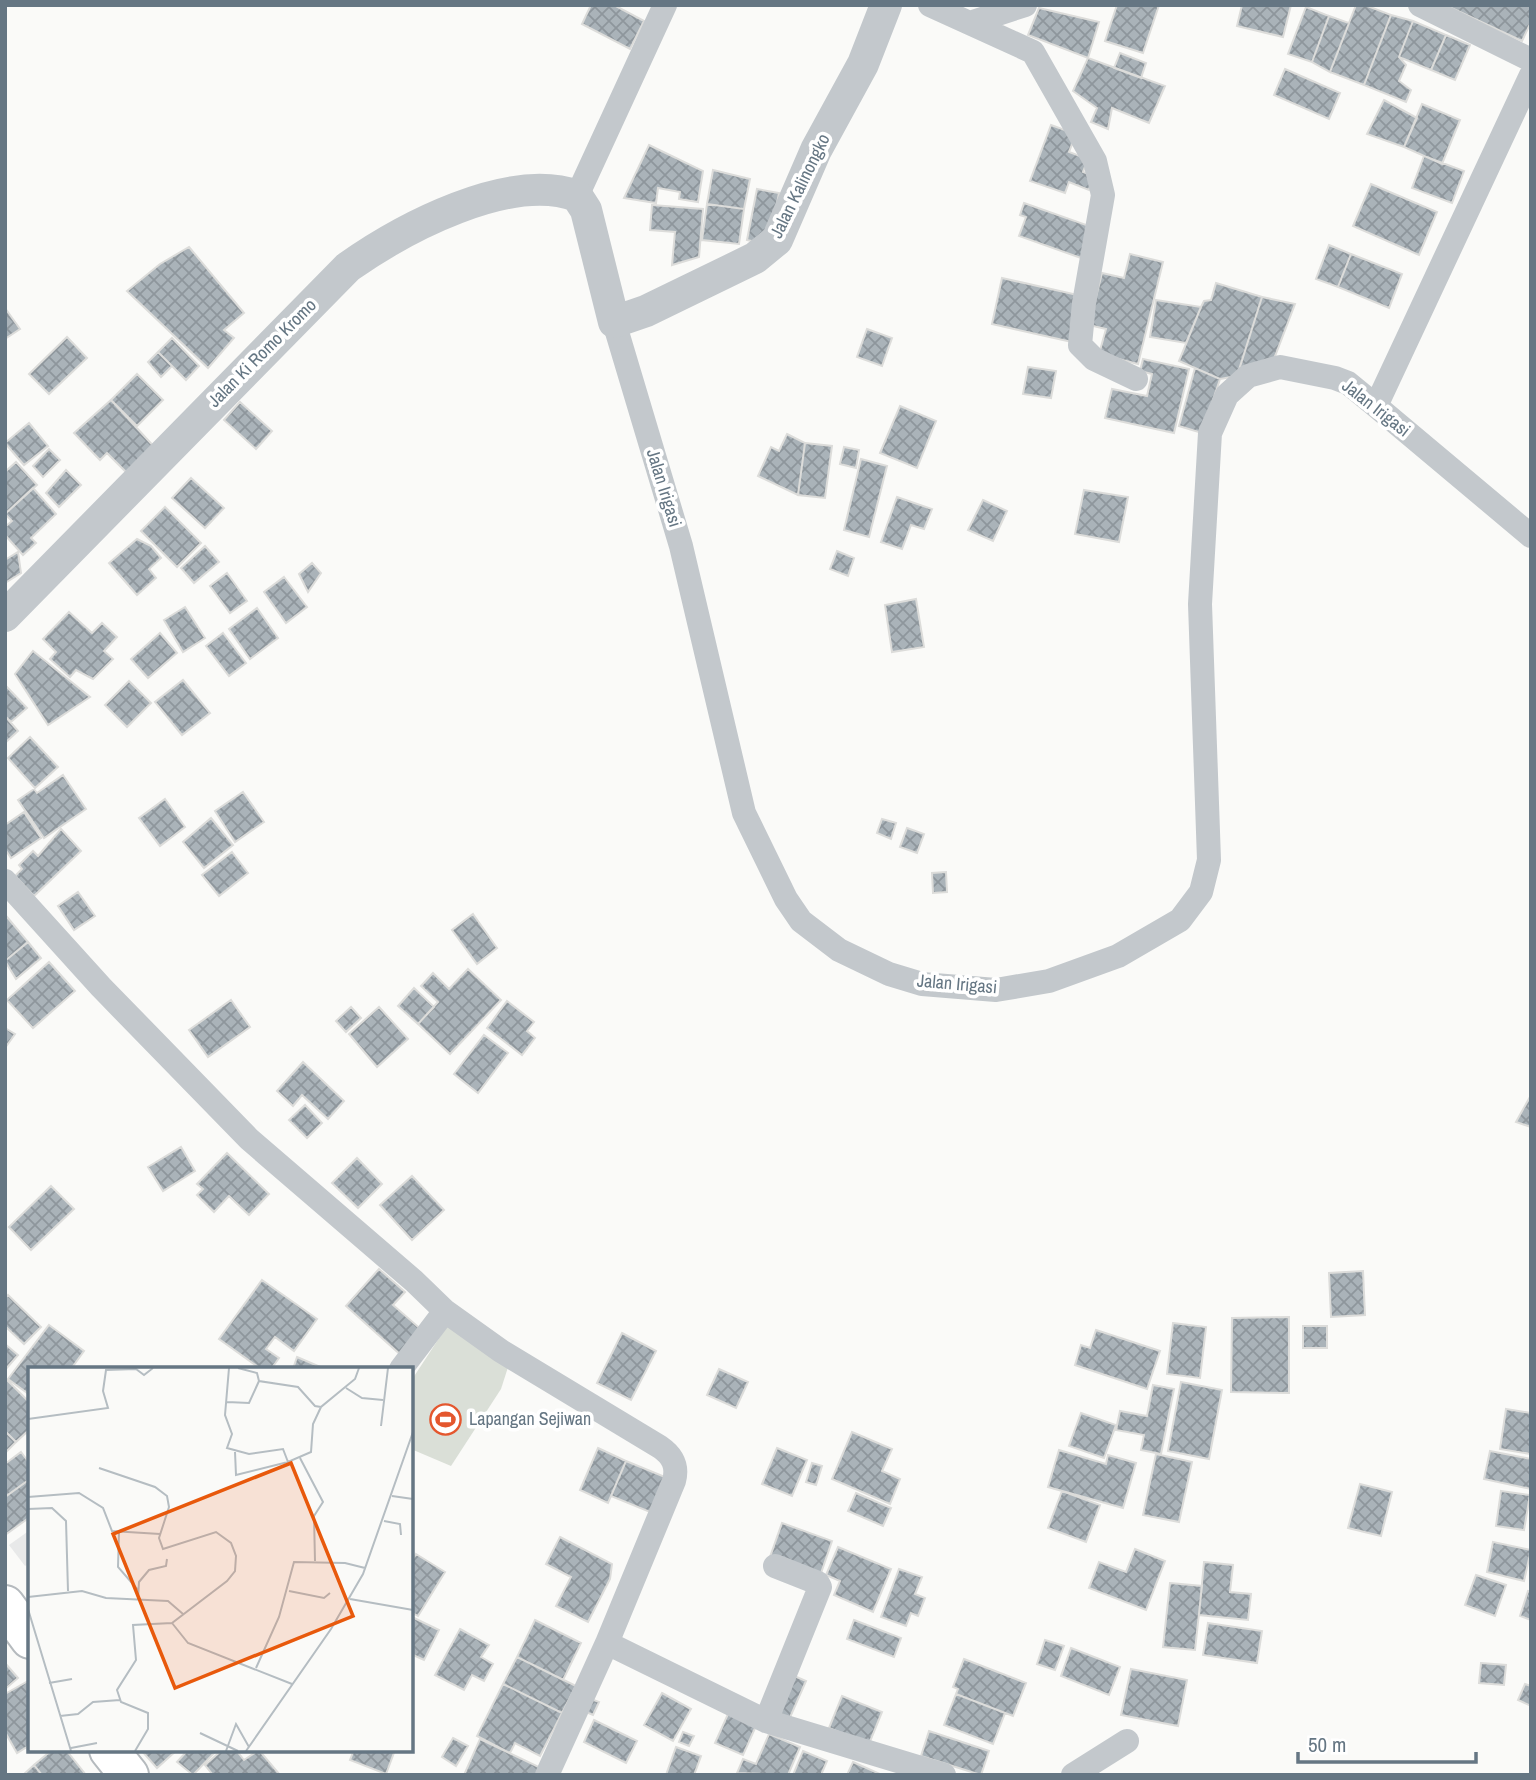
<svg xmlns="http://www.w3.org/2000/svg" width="1536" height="1780" font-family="'Archivo Narrow',sans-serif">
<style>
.built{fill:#e8e9e9}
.green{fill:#dadfd7}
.building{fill:url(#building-cross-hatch);stroke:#dcdcda;stroke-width:2}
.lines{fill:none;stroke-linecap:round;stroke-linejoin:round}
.primary-casing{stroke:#b5babe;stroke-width:42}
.minor{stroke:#c3c8cc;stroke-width:24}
.tertiary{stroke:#c3c8cc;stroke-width:32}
.primary{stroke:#fff;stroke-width:38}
.labels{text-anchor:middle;stroke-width:7;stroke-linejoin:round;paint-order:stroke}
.street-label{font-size:18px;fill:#657683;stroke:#fff}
.poi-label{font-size:18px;fill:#657683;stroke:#fff;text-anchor:start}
.inset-road{fill:none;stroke:#b5bdc2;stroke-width:2}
.view{fill:#e8590c;fill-opacity:0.15;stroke:#e8590c;stroke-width:3.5}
.inset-edge{fill:none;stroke:#657683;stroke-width:3.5}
</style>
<defs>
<pattern id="building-cross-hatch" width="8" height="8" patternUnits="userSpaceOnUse" patternTransform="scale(1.75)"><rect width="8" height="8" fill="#aab3b9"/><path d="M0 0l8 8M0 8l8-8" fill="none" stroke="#8e969c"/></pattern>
</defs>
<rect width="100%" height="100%" fill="#fafaf8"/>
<path class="built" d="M 30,1530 L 30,1563 L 25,1566 L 9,1545 Z"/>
<path class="green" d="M 449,1323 L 510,1361 L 501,1389 L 451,1466 L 411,1449 L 411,1381 Z"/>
<path class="building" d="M 591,5 L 614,5 L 644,21 L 630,49 L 582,24 Z
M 1117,5 L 1159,5 L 1143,53 L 1105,41 Z
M 1242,5 L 1291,5 L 1283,37 L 1237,26 Z
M 1356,5 L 1365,5 L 1391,15 L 1364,85 L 1330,72 Z
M 1445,5 L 1531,5 L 1531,22 L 1522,41 Z
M 1306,7 L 1329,16 L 1312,62 L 1288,54 Z
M 1039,8 L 1099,22 L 1088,58 L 1028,35 Z
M 1391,15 L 1413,21 L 1399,57 L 1406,65 L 1399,81 L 1411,90 L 1406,102 L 1364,85 Z
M 1329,16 L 1349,23 L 1330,72 L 1312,62 Z
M 1413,21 L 1446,35 L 1431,70 L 1399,57 Z
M 1446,35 L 1470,45 L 1455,80 L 1431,70 Z
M 1120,53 L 1146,63 L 1141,78 L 1114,68 Z
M 1088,58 L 1165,86 L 1149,123 L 1112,108 L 1108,129 L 1091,122 L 1097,108 L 1073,91 Z
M 1285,69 L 1340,93 L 1329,119 L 1274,95 Z
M 1384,100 L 1417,118 L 1404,147 L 1367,134 Z
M 1422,104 L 1460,120 L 1442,164 L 1404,147 Z
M 1051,125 L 1076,134 L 1069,152 L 1088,159 L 1083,172 L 1094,176 L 1089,190 L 1069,182 L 1065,193 L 1030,181 Z
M 649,145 L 703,171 L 698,202 L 679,199 L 680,192 L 658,188 L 656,203 L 624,198 Z
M 1424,156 L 1464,171 L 1452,203 L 1412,188 Z
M 713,170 L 750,179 L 744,209 L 707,204 Z
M 1371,184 L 1437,212 L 1419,255 L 1353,226 Z
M 757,189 L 779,193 L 769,245 L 747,240 Z
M 1024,203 L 1092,227 L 1081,258 L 1019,236 L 1026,217 L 1020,215 Z
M 707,204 L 744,209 L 739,244 L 702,240 Z
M 652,205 L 703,209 L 699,257 L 672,265 L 675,232 L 650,230 Z
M 1329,245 L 1351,254 L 1338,287 L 1316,279 Z
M 189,247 L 244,313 L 224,330 L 234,338 L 208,368 L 127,291 L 160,264 Z
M 1130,254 L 1163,262 L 1138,364 L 1099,354 L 1106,329 L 1089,325 L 1102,273 L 1124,278 Z
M 1351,254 L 1402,274 L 1389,308 L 1338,287 Z
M 1002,278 L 1082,296 L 1072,342 L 992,324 Z
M 1216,283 L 1262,297 L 1237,376 L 1220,379 L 1179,361 L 1201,307 L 1204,301 L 1211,300 Z
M 1262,297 L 1295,304 L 1272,364 L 1239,370 Z
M 1156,300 L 1201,307 L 1186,343 L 1150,337 Z
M 5,308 L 20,329 L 5,339 Z
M 867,329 L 892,338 L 882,366 L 857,357 Z
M 67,337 L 87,358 L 49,394 L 29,374 Z
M 172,338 L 199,366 L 186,380 L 158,352 Z
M 158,352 L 172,366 L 161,377 L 148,362 Z
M 1143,359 L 1189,369 L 1174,433 L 1105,418 L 1112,389 L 1147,396 L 1152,374 L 1140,371 Z
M 1028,367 L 1056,371 L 1051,398 L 1023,394 Z
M 1195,368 L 1220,379 L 1202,433 L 1179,426 Z
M 137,374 L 163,400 L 137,426 L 111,400 Z
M 111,400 L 158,451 L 130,476 L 107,453 L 100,460 L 74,433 Z
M 240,402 L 272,431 L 256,449 L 224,420 Z
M 900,406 L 936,421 L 917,468 L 880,453 Z
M 29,423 L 48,446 L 24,465 L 5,443 Z
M 787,434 L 805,443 L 798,495 L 758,476 L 771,447 L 779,451 Z
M 805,443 L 832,446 L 825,498 L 798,495 Z
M 844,447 L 859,450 L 856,468 L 840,464 Z
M 49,449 L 60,460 L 43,477 L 33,466 Z
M 861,459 L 887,466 L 869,537 L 844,530 Z
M 16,462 L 37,485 L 5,514 L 5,472 Z
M 66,470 L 81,485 L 59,507 L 46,493 Z
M 191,478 L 224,508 L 205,528 L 172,498 Z
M 33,488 L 56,514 L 31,538 L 36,543 L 23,555 L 5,535 L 5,527 L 12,521 L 5,514 Z
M 1084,490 L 1128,497 L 1119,542 L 1075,534 Z
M 897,497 L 932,509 L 924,529 L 911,525 L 902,549 L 881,542 Z
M 983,500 L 1007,511 L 993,541 L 968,530 Z
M 165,507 L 201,543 L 177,567 L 141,531 Z
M 137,539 L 151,546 L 161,558 L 149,569 L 156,578 L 137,595 L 109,563 Z
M 205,546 L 219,562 L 194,583 L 181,568 Z
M 837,551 L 854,558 L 848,576 L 830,569 Z
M 18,552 L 21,573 L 5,583 L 5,560 Z
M 312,563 L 321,573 L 308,592 L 299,574 Z
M 227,573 L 247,601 L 230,613 L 210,586 Z
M 284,577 L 307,607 L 286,623 L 264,592 Z
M 916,599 L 924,647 L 892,652 L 885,605 Z
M 185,607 L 205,638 L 183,652 L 164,620 Z
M 257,608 L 278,638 L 250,659 L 229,629 Z
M 69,612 L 92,633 L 102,623 L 117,637 L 104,651 L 113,659 L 93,679 L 76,670 L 70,677 L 50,659 L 56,652 L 43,639 Z
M 160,633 L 177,653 L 148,678 L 131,659 Z
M 223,633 L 246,663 L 229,676 L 206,646 Z
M 33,651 L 90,697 L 48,725 L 15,674 Z
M 183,680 L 210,713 L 182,735 L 155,702 Z
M 129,681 L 151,703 L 127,727 L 105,705 Z
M 5,685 L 27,708 L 11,722 L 5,716 Z
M 5,716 L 18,731 L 5,743 Z
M 30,737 L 58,767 L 35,788 L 8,758 Z
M 63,775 L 86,809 L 44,838 L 18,800 L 34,789 L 37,793 Z
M 243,792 L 264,822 L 235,842 L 215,811 Z
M 165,799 L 185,827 L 160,846 L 139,818 Z
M 24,812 L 41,838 L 11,858 L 5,849 L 5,825 Z
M 211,818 L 233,845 L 204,868 L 183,842 Z
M 882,819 L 896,823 L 891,839 L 877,833 Z
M 907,828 L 924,834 L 917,853 L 900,847 Z
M 61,829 L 81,851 L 34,896 L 15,876 L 22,869 L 19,865 L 33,851 L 38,856 Z
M 232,852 L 248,873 L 219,896 L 202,875 Z
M 946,872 L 947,892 L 933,893 L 932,873 Z
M 78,892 L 95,916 L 74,930 L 58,906 Z
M 473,914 L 497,948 L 477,964 L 452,930 Z
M 7,917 L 28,942 L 5,961 L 5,919 Z
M 28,942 L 41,958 L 16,979 L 5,961 Z
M 49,962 L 75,991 L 33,1028 L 7,1000 Z
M 468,969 L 501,1000 L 450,1054 L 418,1024 L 438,1002 L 421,986 L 433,973 L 449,989 Z
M 414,988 L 434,1007 L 418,1024 L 398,1006 Z
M 231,1000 L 250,1027 L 208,1057 L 189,1030 Z
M 507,1001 L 534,1022 L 527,1031 L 535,1038 L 522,1055 L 487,1028 Z
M 351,1007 L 361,1018 L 346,1032 L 336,1021 Z
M 379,1007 L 408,1039 L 377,1067 L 349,1034 Z
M 5,1028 L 15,1034 L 5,1048 Z
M 484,1035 L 508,1053 L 478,1093 L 454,1074 Z
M 303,1062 L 344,1101 L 328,1119 L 302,1095 L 293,1106 L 277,1091 Z
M 1531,1095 L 1531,1127 L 1516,1122 Z
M 305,1105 L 322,1123 L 307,1138 L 289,1120 Z
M 181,1147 L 195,1171 L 163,1191 L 148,1167 Z
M 227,1153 L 269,1194 L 249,1215 L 229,1196 L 214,1212 L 197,1195 L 203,1189 L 197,1184 Z
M 357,1158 L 382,1184 L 358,1208 L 332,1183 Z
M 412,1176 L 444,1210 L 412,1240 L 380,1205 Z
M 51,1186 L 74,1209 L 31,1250 L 9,1227 Z
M 379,1269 L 405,1292 L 393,1305 L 424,1332 L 402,1356 L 346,1306 Z
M 1363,1271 L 1365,1315 L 1331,1317 L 1329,1273 Z
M 262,1280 L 317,1319 L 294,1351 L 275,1337 L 266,1349 L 279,1358 L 271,1369 L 261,1369 L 219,1339 Z
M 8,1295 L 41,1327 L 24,1344 L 5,1326 L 5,1298 Z
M 1289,1317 L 1289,1393 L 1231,1392 L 1232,1318 Z
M 1173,1323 L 1206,1327 L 1200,1378 L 1167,1374 Z
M 49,1325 L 84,1351 L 71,1369 L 30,1369 L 30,1395 L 8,1379 Z
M 1303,1326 L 1327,1326 L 1327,1348 L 1303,1348 Z
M 1096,1330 L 1160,1351 L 1147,1389 L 1075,1365 L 1081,1345 L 1090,1348 Z
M 622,1333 L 656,1351 L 631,1400 L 597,1383 Z
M 5,1344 L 18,1355 L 5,1370 Z
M 297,1357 L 325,1369 L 293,1369 Z
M 719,1369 L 748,1382 L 736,1408 L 707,1395 Z
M 5,1378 L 30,1403 L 30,1429 L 16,1442 L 5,1431 Z
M 1181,1382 L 1222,1390 L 1209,1459 L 1168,1451 Z
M 1153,1385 L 1174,1389 L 1161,1454 L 1141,1450 L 1144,1435 L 1116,1430 L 1120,1411 L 1147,1416 Z
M 1506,1409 L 1531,1413 L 1531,1454 L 1500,1449 Z
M 1081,1413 L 1116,1425 L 1104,1458 L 1069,1446 Z
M 5,1431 L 16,1442 L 5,1453 Z
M 852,1432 L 892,1449 L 882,1471 L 900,1479 L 890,1504 L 832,1479 Z
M 598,1448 L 626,1461 L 608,1503 L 580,1490 Z
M 777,1448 L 807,1460 L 792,1496 L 762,1484 Z
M 1059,1450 L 1106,1464 L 1108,1455 L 1136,1463 L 1123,1508 L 1048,1487 Z
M 1490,1451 L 1531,1459 L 1531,1489 L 1484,1479 Z
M 21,1452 L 30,1464 L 30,1479 L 5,1497 L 5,1464 Z
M 1156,1454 L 1192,1462 L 1179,1522 L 1143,1515 Z
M 626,1461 L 665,1477 L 650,1512 L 611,1496 Z
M 812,1463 L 822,1466 L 816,1485 L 806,1482 Z
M 30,1479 L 30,1517 L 5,1535 L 5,1497 Z
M 1360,1484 L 1392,1492 L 1381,1536 L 1348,1528 Z
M 1062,1491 L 1100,1505 L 1086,1542 L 1048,1528 Z
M 1501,1491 L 1530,1495 L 1524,1530 L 1496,1526 Z
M 856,1493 L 891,1508 L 883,1526 L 848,1511 Z
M 782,1523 L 832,1541 L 820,1576 L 770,1557 Z
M 560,1537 L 612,1564 L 610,1579 L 588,1622 L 556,1606 L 571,1577 L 546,1564 Z
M 1493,1542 L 1531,1550 L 1524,1581 L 1487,1572 Z
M 838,1547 L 891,1569 L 873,1612 L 834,1595 L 840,1581 L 826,1575 Z
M 1135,1549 L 1165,1561 L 1146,1610 L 1089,1588 L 1099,1562 L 1126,1572 Z
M 416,1554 L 445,1572 L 418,1616 L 411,1612 L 411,1562 Z
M 1204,1562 L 1233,1565 L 1230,1592 L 1251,1594 L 1248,1620 L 1199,1615 Z
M 899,1569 L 922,1577 L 915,1594 L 925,1598 L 918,1616 L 911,1613 L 906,1626 L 881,1617 Z
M 1476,1575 L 1506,1585 L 1495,1616 L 1465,1605 Z
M 1170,1583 L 1202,1586 L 1195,1650 L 1163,1647 Z
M 1528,1591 L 1531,1592 L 1531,1620 L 1520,1616 Z
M 412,1617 L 439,1630 L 424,1660 L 411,1654 Z
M 535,1620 L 581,1643 L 563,1680 L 517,1657 Z
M 854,1620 L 901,1638 L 894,1657 L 847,1639 Z
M 1208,1623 L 1262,1631 L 1257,1663 L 1203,1655 Z
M 460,1629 L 489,1645 L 481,1657 L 493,1664 L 484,1681 L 472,1675 L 464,1690 L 435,1675 Z
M 1045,1640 L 1064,1646 L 1055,1670 L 1037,1664 Z
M 1071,1648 L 1120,1667 L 1109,1695 L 1061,1676 Z
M 517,1657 L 576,1686 L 562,1713 L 503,1684 Z
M 964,1659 L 1026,1683 L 1013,1716 L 956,1694 L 958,1689 L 953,1687 Z
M 5,1663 L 18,1678 L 5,1689 Z
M 1481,1663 L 1506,1665 L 1504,1685 L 1479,1683 Z
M 1131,1669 L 1187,1680 L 1178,1726 L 1121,1715 Z
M 792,1675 L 806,1681 L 788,1722 L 774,1716 Z
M 30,1680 L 30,1745 L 17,1753 L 5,1732 L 5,1694 Z
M 503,1684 L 562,1713 L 540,1756 L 515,1743 L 510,1753 L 477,1736 Z
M 1525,1684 L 1531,1686 L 1531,1706 L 1518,1700 Z
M 662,1693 L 691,1709 L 673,1741 L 644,1725 Z
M 956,1694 L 1005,1713 L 993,1744 L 944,1725 Z
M 842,1696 L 882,1712 L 869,1744 L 829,1728 Z
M 586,1697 L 599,1702 L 593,1715 L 581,1710 Z
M 728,1714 L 756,1726 L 743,1755 L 715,1743 Z
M 594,1720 L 637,1741 L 626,1763 L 584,1742 Z
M 929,1731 L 989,1751 L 981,1775 L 921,1756 Z
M 683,1732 L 694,1736 L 689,1746 L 679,1742 Z
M 769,1734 L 800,1747 L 788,1775 L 737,1773 L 743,1759 L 756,1764 Z
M 453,1738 L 468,1746 L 456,1766 L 442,1757 Z
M 480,1739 L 543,1769 L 541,1775 L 464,1775 Z
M 676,1747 L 701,1756 L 694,1775 L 666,1775 Z
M 52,1750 L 66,1750 L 86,1775 L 42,1775 L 34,1765 Z
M 141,1750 L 177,1750 L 157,1768 Z
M 188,1750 L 217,1750 L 193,1775 L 177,1762 Z
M 222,1750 L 236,1750 L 244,1760 L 259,1750 L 280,1775 L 213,1775 L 205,1765 Z
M 354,1750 L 395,1750 L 386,1774 L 350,1760 Z
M 803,1751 L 827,1761 L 821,1775 L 793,1775 Z
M 853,1762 L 880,1774 L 879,1775 L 847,1775 Z
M 34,1765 L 42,1775 L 23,1775 Z"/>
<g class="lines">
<defs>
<path id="primary" d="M 5,1605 L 30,1639
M 109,1750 L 129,1775"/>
</defs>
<use href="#primary" class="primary-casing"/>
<path class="minor" d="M 930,5 L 1033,52 L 1095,161 L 1103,195 L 1084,303 L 1080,345 L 1094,359 L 1136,379
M 1420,5 L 1531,60
M 970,23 L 1025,5
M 577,196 L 665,5
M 614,322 L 681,546 L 744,813 L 786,899 L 801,921 L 839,950 L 889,974 L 922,984 L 996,990 L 1049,981 L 1118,956 L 1180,920 L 1201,892 L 1209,860 L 1200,604 L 1210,433 L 1227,395 L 1248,376 L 1280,367 L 1335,378 L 1348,383 L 1376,406 L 1531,536
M 1376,406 L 1531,75
M 5,881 L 101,987 L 249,1139 L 414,1281 L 445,1311 L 501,1351 L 660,1447 C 673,1456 678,1466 674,1481 L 607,1643 L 547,1775
M 401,1369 L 445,1311
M 607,1643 L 766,1721 L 944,1775
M 766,1721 L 820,1587 L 818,1583 L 775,1566
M 1073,1775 L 1127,1741"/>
<path class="tertiary" d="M 5,616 L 348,267 C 402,229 509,171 577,196 L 586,210 L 614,322 L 646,311 L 755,258 L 777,240 L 816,150 L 863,64 L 886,5"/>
<use href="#primary" class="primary"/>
</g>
<defs>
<symbol id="stadium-ring" viewBox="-11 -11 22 22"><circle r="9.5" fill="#fff" stroke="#e4572e" stroke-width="1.5"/><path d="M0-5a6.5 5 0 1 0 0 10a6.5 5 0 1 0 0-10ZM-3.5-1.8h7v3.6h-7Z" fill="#e4572e"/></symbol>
</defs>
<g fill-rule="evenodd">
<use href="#stadium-ring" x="428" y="1402" width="35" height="35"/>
</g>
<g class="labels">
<g class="street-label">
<text transform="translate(800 186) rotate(-64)" y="6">Jalan Kalinongko</text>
<text transform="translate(262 353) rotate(-45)" y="6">Jalan Ki Romo Kromo</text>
<text transform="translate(1376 408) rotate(38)" y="6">Jalan Irigasi</text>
<text transform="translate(664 488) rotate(73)" y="6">Jalan Irigasi</text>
<text transform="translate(957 984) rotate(5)" y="6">Jalan Irigasi</text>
</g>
<g class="poi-label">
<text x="469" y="1425">Lapangan Sejiwan</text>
</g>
</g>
<g transform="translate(28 1367)">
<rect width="385" height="385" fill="#fafaf8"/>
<path class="inset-road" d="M 201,1 L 197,48 L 204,67 L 199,81 L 221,87 L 255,82 L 260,95 L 283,85 L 285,57 L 293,40 L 327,12 L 331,1M 210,1 L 229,6 L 231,14 L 270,20 L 287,39 L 293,40M 318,21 L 334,31 L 355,33M 199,35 L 221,36 L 231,14M 0,52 L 80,41 L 75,24 L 78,3 L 108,2 L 116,8 L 125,1M 353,59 L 360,1M 207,85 L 208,108 L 260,95M 272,91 L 295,135 L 286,149 L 287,194M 71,101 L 127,120 L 139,129 L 141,140 L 131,171 L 135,182 L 188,165 L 203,176 L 208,189 L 207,204 L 199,214 L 144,256 L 105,258 L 108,293 L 89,323 L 93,335 L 120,346 L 120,362 L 107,384M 364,129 L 385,132M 0,130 L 51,126 L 75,141 L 84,164 L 132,167M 0,142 L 24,141 L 38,154 L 40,224M 356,154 L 372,157 L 373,168M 91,165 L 90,200 L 110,223M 261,224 L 296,231 L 302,226M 0,230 L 54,224 L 78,231 L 140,234 L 155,247M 110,232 L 111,215 L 121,203 L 138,199 L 139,192M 322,232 L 385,243M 0,242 L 43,384M 144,256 L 160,276 L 264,317M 228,301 L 251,250 L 266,195 L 317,196 L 337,201M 21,316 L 44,312M 32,349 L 50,347 L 65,335 L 92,333M 172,366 L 210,384M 43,381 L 69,376M 198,384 L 208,357 L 221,380M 218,384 L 303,262 L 335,207 L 385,65"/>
<path class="view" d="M 263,96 L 325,249 L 147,321 L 85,167 Z"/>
<rect width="385" height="385" class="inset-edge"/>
</g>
<rect width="1536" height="1780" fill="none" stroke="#657683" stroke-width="14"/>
<path d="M1298 1752v10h178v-10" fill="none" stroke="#657683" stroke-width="3.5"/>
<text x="1308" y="1752" font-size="21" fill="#657683" stroke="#ffffff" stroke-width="5" paint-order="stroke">50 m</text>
</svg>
